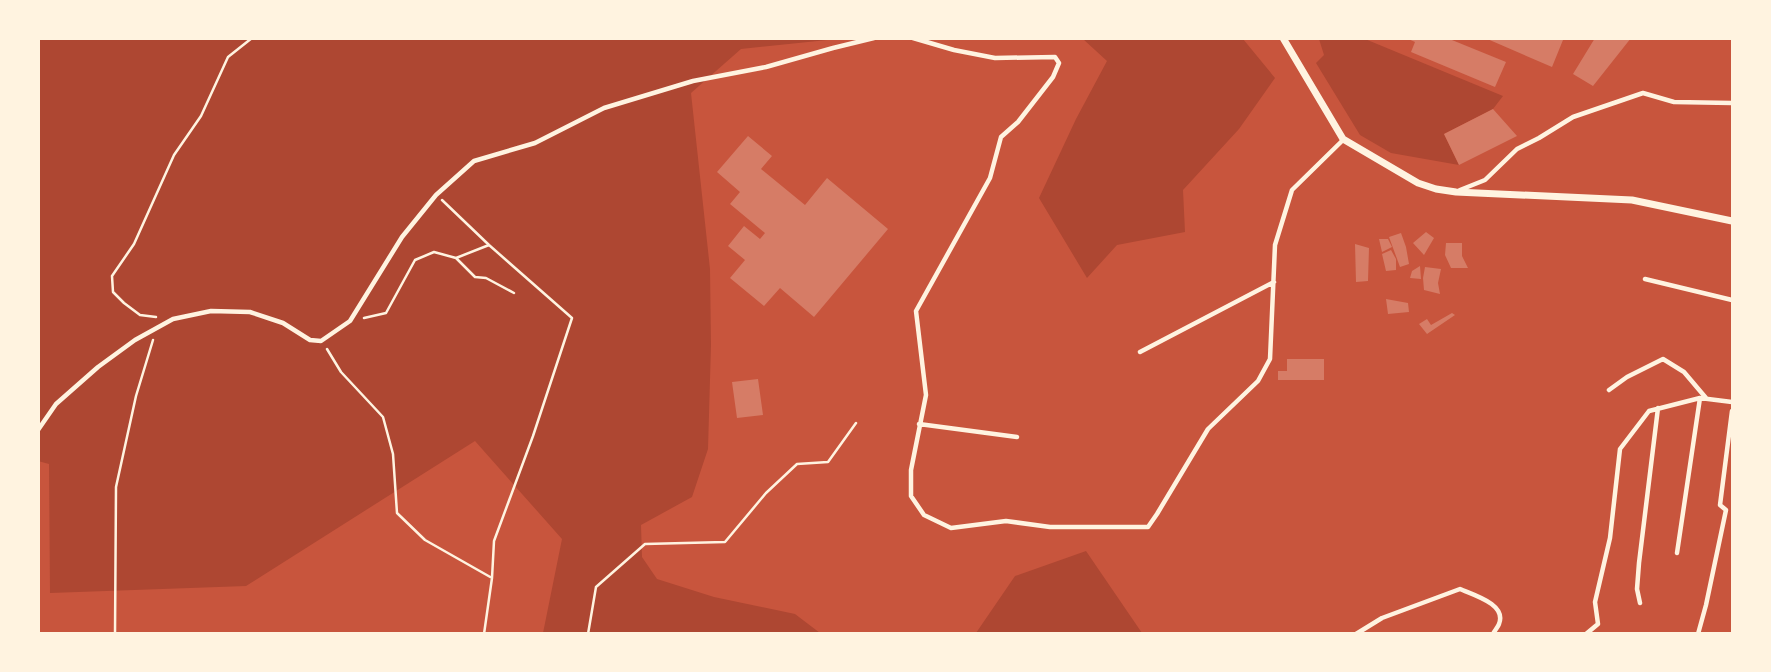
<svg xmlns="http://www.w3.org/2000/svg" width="1771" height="672" font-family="'Crimson Pro',serif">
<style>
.green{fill:#ae4732}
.building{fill:#d67c66}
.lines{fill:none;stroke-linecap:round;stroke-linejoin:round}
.path{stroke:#fff3e0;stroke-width:2.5}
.service{stroke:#fff3e0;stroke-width:4.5}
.minor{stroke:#fff3e0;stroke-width:7}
</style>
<rect width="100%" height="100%" fill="#c8553d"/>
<path class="green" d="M 38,39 L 837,39 L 741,49 L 691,93 L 710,269 L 711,345 L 708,449 L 692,497 L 641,525 L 642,557 L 657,579 L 714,597 L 795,614 L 820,633 L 543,633 L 562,539 L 475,441 L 246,586 L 50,593 L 49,464 L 38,461 Z
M 1083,39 L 1243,39 L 1275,78 L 1239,129 L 1183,190 L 1185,232 L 1117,245 L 1087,278 L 1039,198 L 1076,119 L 1107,61 Z
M 1319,39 L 1365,39 L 1503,96 L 1493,109 L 1444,134 L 1459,165 L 1391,153 L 1360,135 L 1316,63 L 1324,55 Z
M 1086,551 L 1142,633 L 976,633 L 1015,576 Z"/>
<path class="building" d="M 1406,38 L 1447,38 L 1506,62 L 1495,87 L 1411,52 L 1415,42 Z
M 1485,38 L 1559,38 L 1563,40 L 1552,67 Z
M 1595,38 L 1631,38 L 1593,86 L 1573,74 Z
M 1493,109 L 1517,136 L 1459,165 L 1444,134 Z
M 748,136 L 772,156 L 761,169 L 805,205 L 827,178 L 888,229 L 814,317 L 780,288 L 764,306 L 730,278 L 745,260 L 728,246 L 744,226 L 760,239 L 765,233 L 730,204 L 740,192 L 717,172 Z
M 1426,232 L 1434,238 L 1424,255 L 1413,243 Z
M 1401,233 L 1406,247 L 1409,264 L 1400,267 L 1389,237 Z
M 1379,239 L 1388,239 L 1392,247 L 1382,252 Z
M 1446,243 L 1462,243 L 1462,256 L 1468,268 L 1451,268 L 1445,255 Z
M 1355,244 L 1369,248 L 1368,281 L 1356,282 Z
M 1391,250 L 1396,259 L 1396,270 L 1386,271 L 1382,254 Z
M 1420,266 L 1421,279 L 1410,278 L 1412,271 Z
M 1425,267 L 1441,269 L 1438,283 L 1440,294 L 1424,290 L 1423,278 Z
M 1386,299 L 1408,303 L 1409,312 L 1388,314 Z
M 1452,313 L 1455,315 L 1427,334 L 1419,324 L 1427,319 L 1431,325 Z
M 1287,359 L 1324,359 L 1324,380 L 1278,380 L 1278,371 L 1287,371 Z
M 758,379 L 763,415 L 737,418 L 732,382 Z"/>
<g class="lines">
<path class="path" d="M 442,200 L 489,245 L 572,318 L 533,436 L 494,541 L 492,578 L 484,634
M 456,258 L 475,277 L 486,278 L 514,293
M 156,317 L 140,315 L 124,303 L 113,292 L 112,276 L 134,244 L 174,155 L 201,116 L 228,57 L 252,38
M 364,318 L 386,313 L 415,260 L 434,252 L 456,258 L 489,245
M 327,349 L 341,372 L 383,417 L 393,454 L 397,513 L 425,540 L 492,578
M 115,634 L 116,487 L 136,396 L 153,340
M 588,634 L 596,587 L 645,544 L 725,542 L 766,493 L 797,464 L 828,462 L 856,423"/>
<path class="service" d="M 913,38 L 954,50 L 995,58 L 1055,57 L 1059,63 L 1053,77 L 1018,122 L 1001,137 L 990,178 L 916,311 L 926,395 L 911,470 L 911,496 L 924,515 L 951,528 L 1006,521 L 1050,527 L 1148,527 L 1157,514 L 1208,429 L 1258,381 L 1270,359 L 1275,245 L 1292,190 L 1343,140
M 1460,190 L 1485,180 L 1517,149 L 1539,138 L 1573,117 L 1643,93 L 1674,102 L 1732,103
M 1645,279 L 1732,300
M 1140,352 L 1274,282
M 1609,390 L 1627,377 L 1663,359 L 1684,372 L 1706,398
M 919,424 L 1017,437
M 38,430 L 56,404 L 98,367 L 135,340 L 173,319 L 211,311 L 250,312 L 283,323 L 310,340 L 321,341 L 350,321 L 402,237 L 436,195 L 474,161 L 535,143 L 604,108 L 693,81 L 766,67 L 833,48 L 874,38
M 1677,553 L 1700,398
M 1640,603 L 1637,589 L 1639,563 L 1658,408
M 1356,634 L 1382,618 L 1460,589 C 1473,595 1507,604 1499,624 C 1498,627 1495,630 1493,634
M 1586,634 L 1598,624 L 1595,602 L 1610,538 L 1620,449 L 1649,411 L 1700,398 L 1732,402
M 1698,634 L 1706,605 L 1726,510 L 1720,505 L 1732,411"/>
<path class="minor" d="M 1283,38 L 1343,139 L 1418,183 L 1436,189 L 1456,192 L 1632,200 L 1732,221"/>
</g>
<rect width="1771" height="672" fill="none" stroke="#fff3e0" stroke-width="80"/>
</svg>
